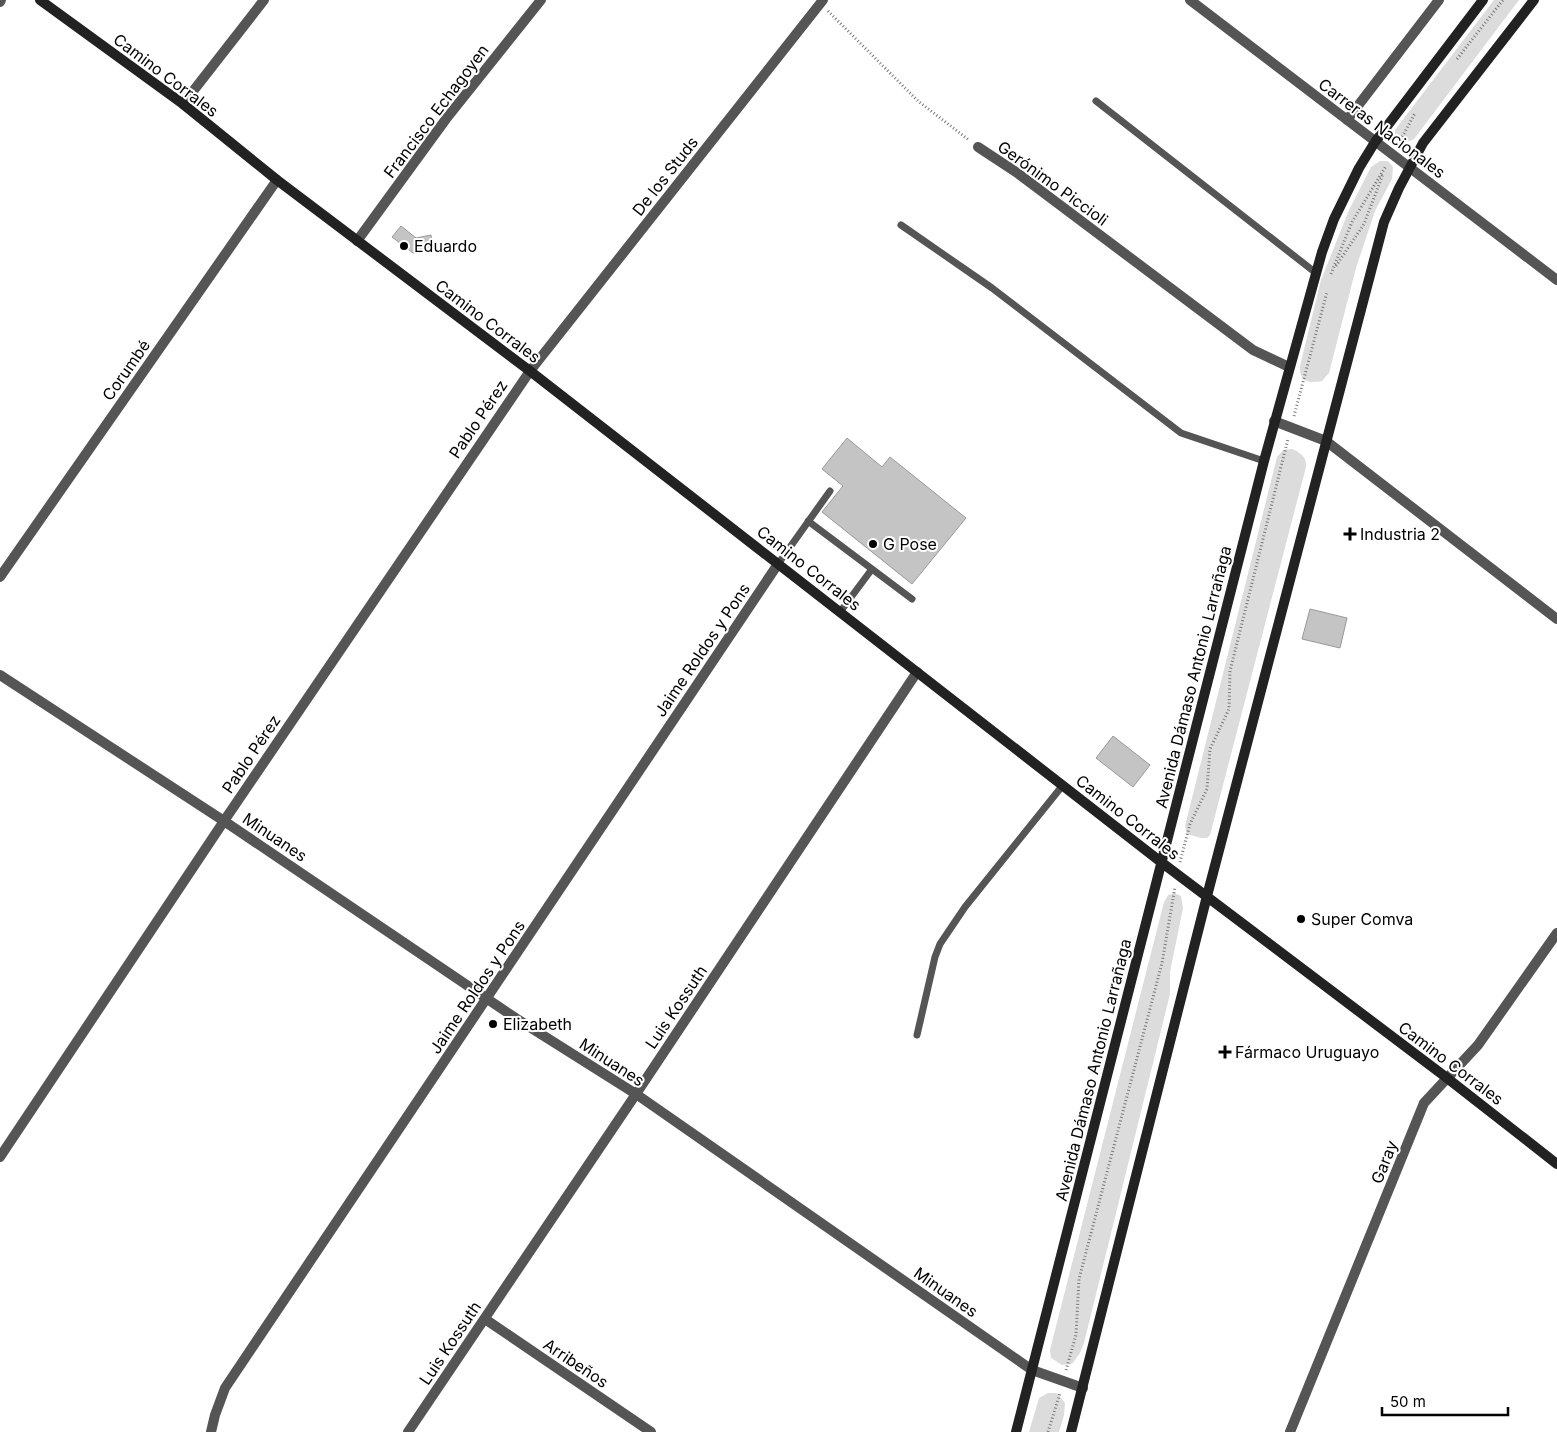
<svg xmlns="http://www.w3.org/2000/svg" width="1557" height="1432" font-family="Inter,sans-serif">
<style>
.green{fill:#dcdcdc}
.building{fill:#c4c4c4;stroke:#999}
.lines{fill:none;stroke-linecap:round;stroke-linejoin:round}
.path{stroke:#777;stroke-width:3;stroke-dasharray:1 2.5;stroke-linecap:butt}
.lane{stroke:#555;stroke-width:7}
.street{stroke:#555;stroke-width:10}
.secondary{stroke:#222;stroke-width:10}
.poi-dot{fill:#000;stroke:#fff;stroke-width:2}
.labels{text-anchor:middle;stroke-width:4;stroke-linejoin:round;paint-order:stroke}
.street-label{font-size:16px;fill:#000;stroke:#fff}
.poi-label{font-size:16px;fill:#000;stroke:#fff;text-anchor:start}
</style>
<rect width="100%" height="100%" fill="#fff"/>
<path class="green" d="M 1494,0 L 1519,0 L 1414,139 C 1406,143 1401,143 1395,136 L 1395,130 Z
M 1380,161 L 1388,161 L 1393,167 L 1392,179 L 1375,211 L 1356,268 L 1329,373 L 1322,381 C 1308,384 1299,381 1300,366 L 1321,280 L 1349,210 L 1371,167 Z
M 1292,449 C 1301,453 1307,457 1306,467 L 1210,835 L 1207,838 L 1201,838 L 1187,834 L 1185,826 L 1277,457 L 1283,450 Z
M 1174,893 L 1181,896 L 1183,908 L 1170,972 L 1170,994 L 1084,1343 L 1080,1353 L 1072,1364 L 1062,1365 L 1051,1358 L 1050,1350 L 1164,902 L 1168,895 Z
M 1048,1393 L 1057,1393 L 1065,1403 L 1064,1415 L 1059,1432 L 1029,1432 L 1039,1398 Z"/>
<path class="building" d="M 401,226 L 416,238 L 431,235 L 433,249 L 413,253 L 392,237 Z
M 847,438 L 882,467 L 890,457 L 966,518 L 912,584 L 822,512 L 843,486 L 822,469 Z
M 1310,609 L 1347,618 L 1340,648 L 1302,639 Z
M 1113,736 L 1150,765 L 1133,787 L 1096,758 Z"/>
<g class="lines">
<path class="path" d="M 828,11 L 918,101 L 969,140
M 1457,59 L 1503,0
M 1399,143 L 1415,113
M 1336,266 L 1364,224 L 1383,174
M 1331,274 L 1352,222 L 1386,166
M 1294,416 L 1327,292
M 1180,862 L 1190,824 L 1207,789 L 1210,749 L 1229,709 L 1230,671 L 1288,439
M 1066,1370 L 1076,1335 L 1079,1279 L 1162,963 L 1175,887
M 1048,1432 L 1060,1393"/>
<path class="lane" d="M 1096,101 L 1316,273
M 901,225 L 992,288 L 1181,433 L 1264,461
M 808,521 L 912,599
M 778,564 L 830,491
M 840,612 L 872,569
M 917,1035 L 935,957 L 940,944 L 965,907 L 1063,785"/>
<path class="street" d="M 1190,0 L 1557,280
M 0,2 L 1,0
M 183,104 L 264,0
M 1347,120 L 1439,0
M 978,147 L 1016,172 L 1253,350 L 1289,367
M 357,241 L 446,119 L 541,0
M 1274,421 L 1326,441 L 1557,619
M 0,577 L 277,180
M 0,675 L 224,821 L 517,1019 L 636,1094 L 1032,1370 L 1083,1388
M 0,1157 L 224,821 L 530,371 L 823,0
M 485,1319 L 651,1432
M 211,1432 L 215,1415 L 225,1388 L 778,564
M 408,1432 L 636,1094 L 917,672
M 1290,1432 L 1424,1103 L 1478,1045 L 1557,933"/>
<path class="secondary" d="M 40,0 L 183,104 L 277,180 L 530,371 L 1161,862 L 1447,1078 L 1557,1164
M 1016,1432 L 1264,461 L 1322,252 L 1334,219 L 1359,168 L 1375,142 L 1483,0
M 1071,1432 L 1207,896 L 1384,222 L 1399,188 L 1423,143 L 1534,0"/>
</g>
<g class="poi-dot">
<circle cx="404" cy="246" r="5"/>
<path d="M1347.5 526.5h5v5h5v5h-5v5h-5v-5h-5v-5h5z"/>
<circle cx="873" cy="544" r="5"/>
<circle cx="1301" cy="919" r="5"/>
<circle cx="493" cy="1024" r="5"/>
<path d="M1222.5 1044.5h5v5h5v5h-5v5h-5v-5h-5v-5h5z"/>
</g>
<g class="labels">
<g class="street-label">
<text transform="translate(166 75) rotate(37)" y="6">Camino Corrales</text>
<text transform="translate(436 111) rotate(-53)" y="6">Francisco Echagoyen</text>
<text transform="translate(1382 128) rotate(37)" y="6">Carreras Nacionales</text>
<text transform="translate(665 176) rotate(-52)" y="6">De los Studs</text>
<text transform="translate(1053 183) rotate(36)" y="6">Gerónimo Piccioli</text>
<text transform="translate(488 321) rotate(37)" y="6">Camino Corrales</text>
<text transform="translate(126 370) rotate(-55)" y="6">Corumbé</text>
<text transform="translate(478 419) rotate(-56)" y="6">Pablo Pérez</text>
<text transform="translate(809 568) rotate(38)" y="6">Camino Corrales</text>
<text transform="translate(702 650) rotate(-56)" y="6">Jaime Roldos y Pons</text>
<text transform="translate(1193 677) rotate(-76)" y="6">Avenida Dámaso Antonio Larrañaga</text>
<text transform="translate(251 754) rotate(-56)" y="6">Pablo Pérez</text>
<text transform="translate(1128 817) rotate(38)" y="6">Camino Corrales</text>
<text transform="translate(275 837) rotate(34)" y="6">Minuanes</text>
<text transform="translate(477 987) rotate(-56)" y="6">Jaime Roldos y Pons</text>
<text transform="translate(676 1007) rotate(-56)" y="6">Luis Kossuth</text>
<text transform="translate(612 1062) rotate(33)" y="6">Minuanes</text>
<text transform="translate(1451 1063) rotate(37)" y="6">Camino Corrales</text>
<text transform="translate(1093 1070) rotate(-76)" y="6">Avenida Dámaso Antonio Larrañaga</text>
<text transform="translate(1384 1162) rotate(-68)" y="6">Garay</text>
<text transform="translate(946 1292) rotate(35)" y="6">Minuanes</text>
<text transform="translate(450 1343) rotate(-56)" y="6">Luis Kossuth</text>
<text transform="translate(576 1363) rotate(34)" y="6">Arribeños</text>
</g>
<g class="poi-label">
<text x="414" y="252">Eduardo</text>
<text x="1360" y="540">Industria 2</text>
<text x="883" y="550">G Pose</text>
<text x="1311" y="925">Super Comva</text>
<text x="503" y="1030">Elizabeth</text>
<text x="1235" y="1058">Fármaco Uruguayo</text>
</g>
</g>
<path d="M1382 1407v8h126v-8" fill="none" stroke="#000000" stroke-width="2.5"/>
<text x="1390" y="1407" font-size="15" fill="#000000" stroke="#ffffff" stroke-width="4" paint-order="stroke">50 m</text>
</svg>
